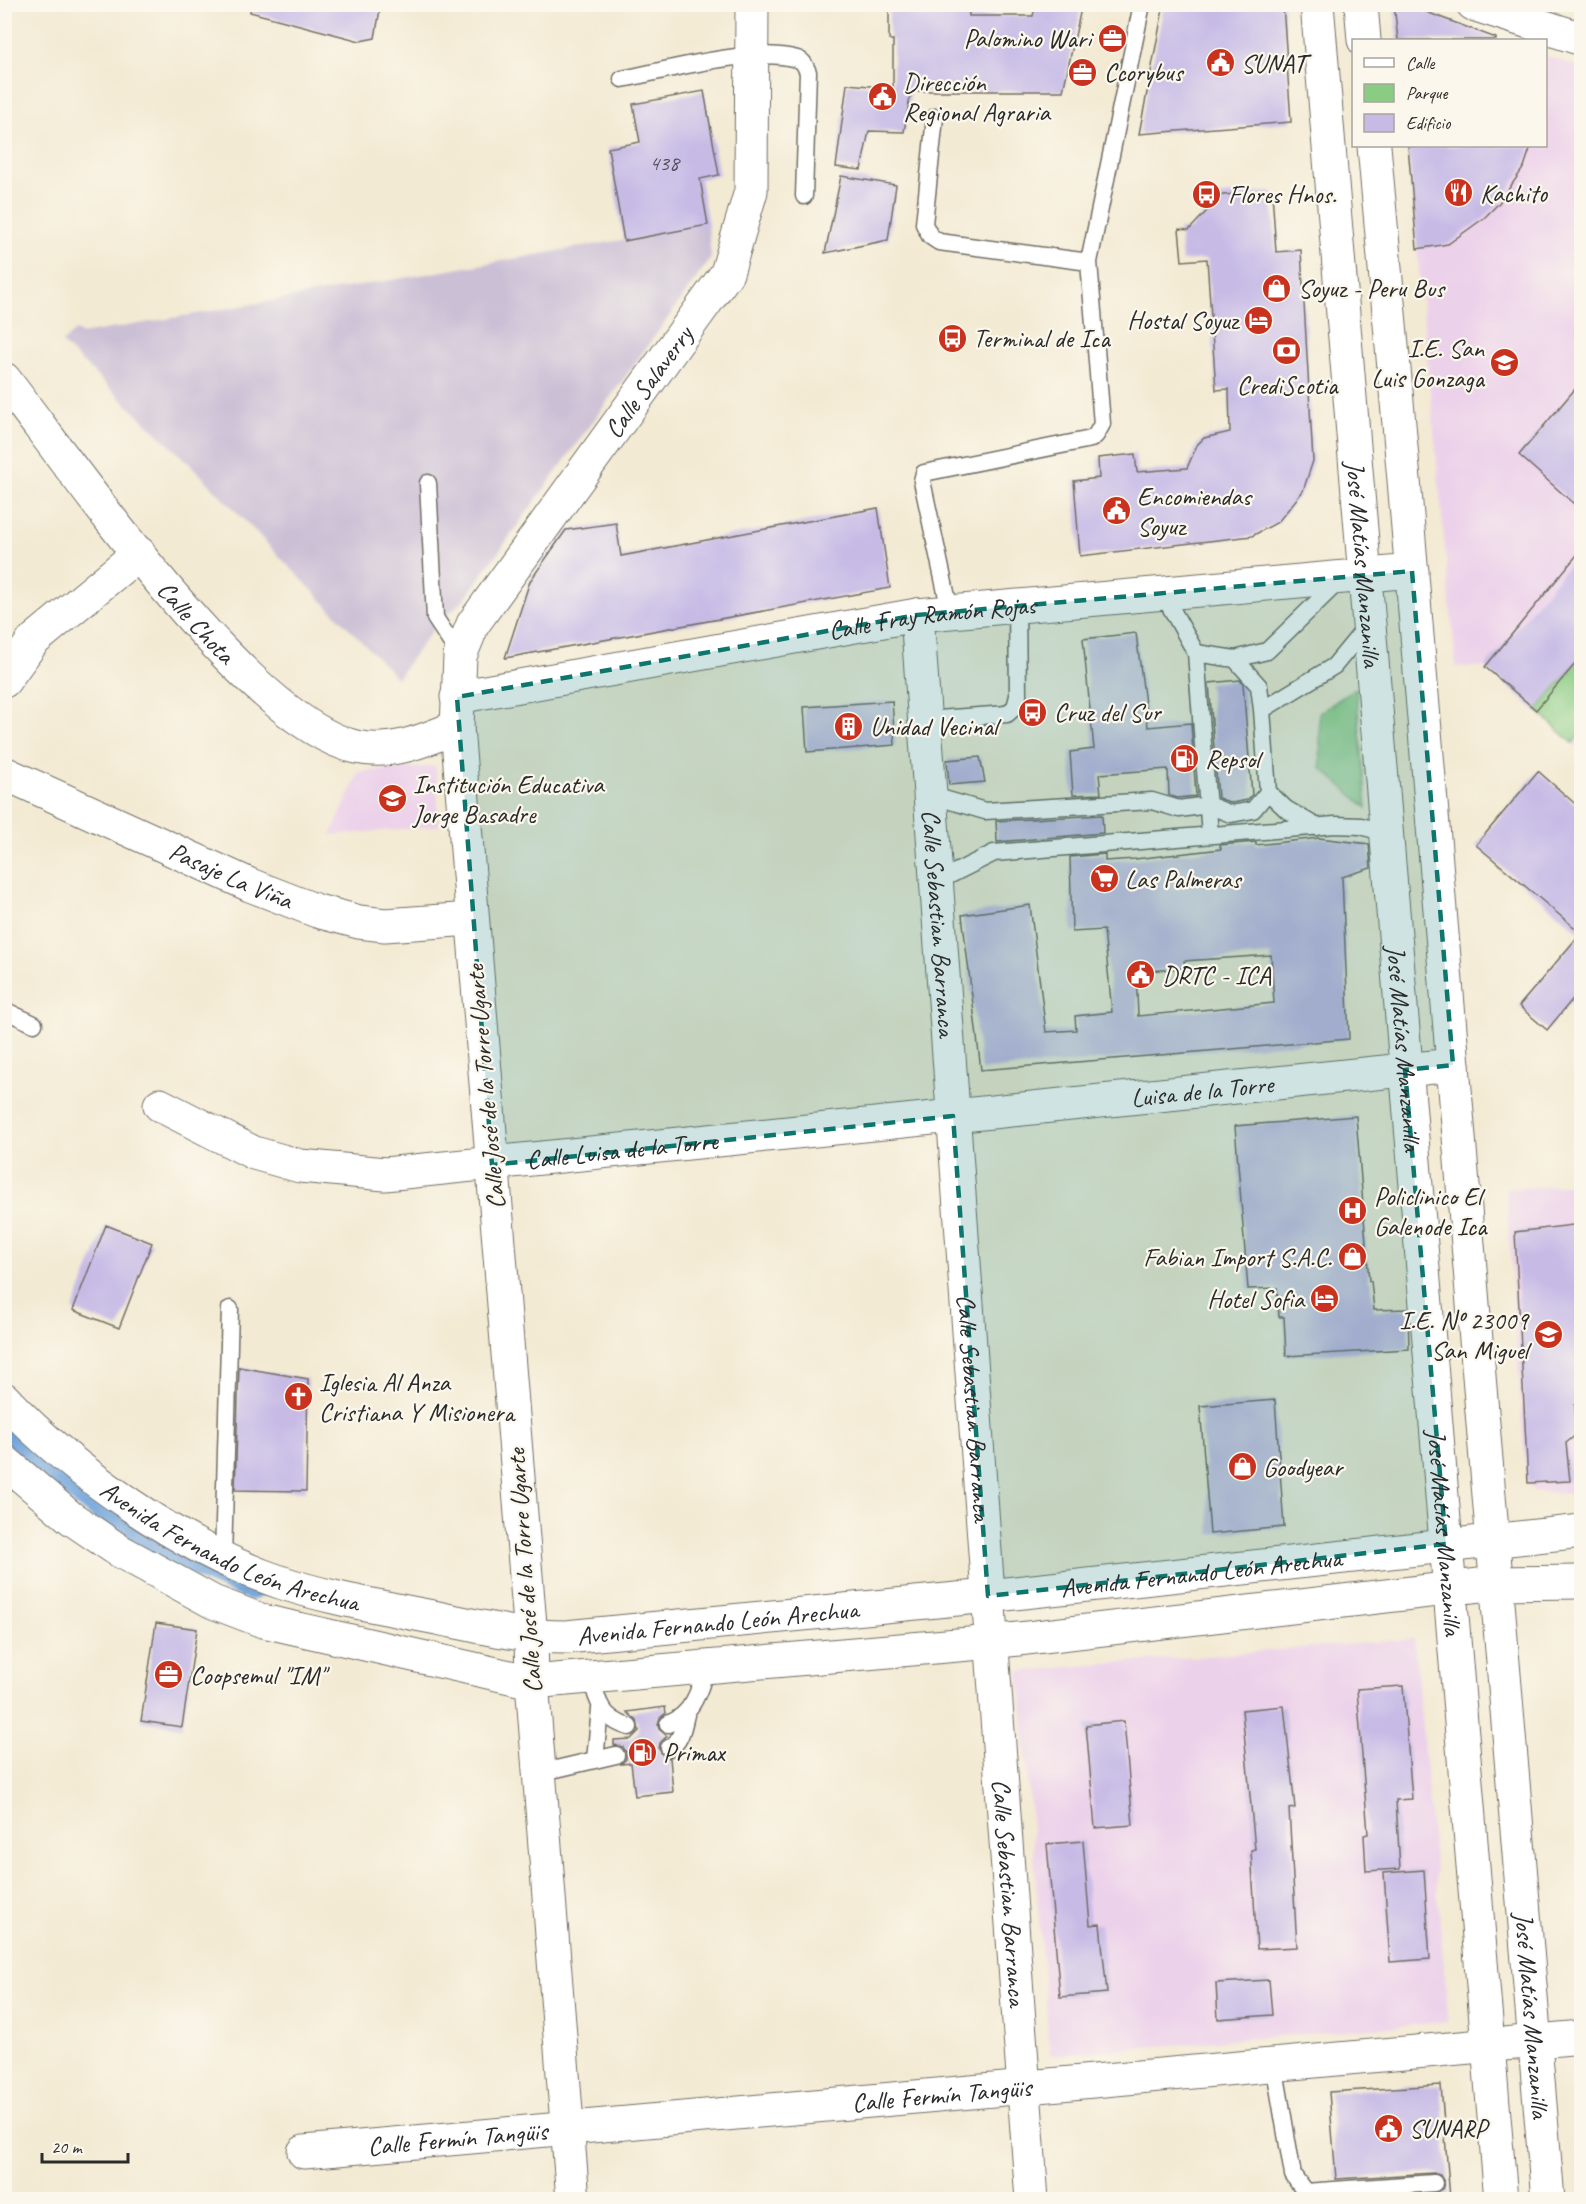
<svg xmlns="http://www.w3.org/2000/svg" width="1586" height="2204" font-family="Caveat,sans-serif">
<style>
.built{fill:#ecd1ea}
.industrial{fill:#cbbfd5}
.green{fill:#8bcc83;stroke:#5b7c57;stroke-width:1.5}
.lines{fill:none;stroke-linecap:round;stroke-linejoin:round}
.canal{stroke:#6ea3db;stroke-width:30}
.building{fill:#c7bbe6;fill-rule:evenodd}
.lane-casing{stroke:#716e66;stroke-width:19}
.street-casing{stroke:#716e66;stroke-width:35}
.secondary-casing{stroke:#716e66;stroke-width:35}
.primary-casing{stroke:#716e66;stroke-width:35}
.lane{stroke:#fff;stroke-width:16}
.street{stroke:#fff;stroke-width:33}
.secondary{stroke:#fff;stroke-width:33}
.primary{stroke:#fff;stroke-width:33}
.marked{fill:#0f766e;fill-opacity:0.2;stroke:#0f766e;stroke-width:4.5;stroke-dasharray:12 8;stroke-linejoin:round}
.labels{text-anchor:middle;stroke-width:4.5;stroke-linejoin:round;paint-order:stroke}
.number-label{font-size:22px;fill:#524f5a}
.poi-label{font-size:26px;fill:#2b2b2b;stroke:#fbf7ec;text-anchor:start}
.street-label{font-size:26px;fill:#2b2b2b;stroke:#fbf7ec}
</style>
<rect width="100%" height="100%" fill="#fbf7ec"/>
<filter id="ink" filterUnits="userSpaceOnUse"><feTurbulence type="fractalNoise" baseFrequency=".0167" numOctaves="2"/><feDisplacementMap in="SourceGraphic" scale="12" xChannelSelector="R" yChannelSelector="G"/><feConvolveMatrix kernelMatrix="1 2 1 2 8 2 1 2 1" color-interpolation-filters="sRGB"/></filter>
<filter id="wash" filterUnits="userSpaceOnUse"><feTurbulence type="fractalNoise" baseFrequency=".008" numOctaves="4" result="noise"/><feDisplacementMap in="SourceGraphic" scale="24" xChannelSelector="R" yChannelSelector="G"/><feGaussianBlur stdDeviation="1.35" result="paint"/><feColorMatrix in="noise" values="0 0 0 0 0 0 0 0 0 0 0 0 0 0 0 0 0 1.4 0 .05"/><feComposite in="paint" operator="in"/></filter>
<g filter="url(#wash)">
<rect width="100%" height="100%" fill="#f3ead3"/>
<path class="built" d="M 1546,56 L 1581,68 L 1581,750 L 1485,667 L 1456,667 L 1417,249 L 1448,244 L 1484,218 L 1499,203 L 1524,167 L 1531,146 L 1546,146 Z
M 436,766 L 439,826 L 331,835 L 359,772 Z
M 1581,1184 L 1581,1495 L 1534,1491 L 1526,1481 L 1506,1189 Z
M 1414,1639 L 1449,2022 L 1050,2055 L 1019,1671 Z"/>
<path class="industrial" d="M 708,225 L 711,258 L 463,601 L 436,625 L 397,678 L 192,466 L 62,343 L 76,330 L 81,334 Z"/>
<path class="green" d="M 1581,657 L 1581,733 L 1573,743 L 1536,710 Z
M 1356,688 L 1367,808 L 1321,768 L 1319,713 Z"/>
<g class="lines">
<path class="canal" d="M 4,1422 C 74,1494 158,1552 252,1585"/>
</g>
<g id="blocks">
<path class="building" d="M 251,4 L 381,4 L 375,38 L 360,41 L 250,12 Z
M 889,4 L 968,4 L 969,16 L 1033,16 L 1036,4 L 1082,4 L 1063,91 L 911,91 L 904,132 L 869,131 L 861,170 L 836,167 L 847,84 L 893,88 L 893,40 L 889,40 Z
M 1164,4 L 1283,4 L 1291,122 L 1139,134 Z
M 1394,4 L 1405,4 L 1496,38 L 1496,40 L 1398,40 Z
M 704,91 L 719,175 L 700,179 L 708,225 L 624,241 L 608,148 L 640,142 L 633,104 Z
M 1408,146 L 1531,146 L 1524,167 L 1499,203 L 1484,218 L 1448,244 L 1417,249 Z
M 841,176 L 896,185 L 888,240 L 825,253 Z
M 1272,192 L 1276,252 L 1301,250 L 1313,461 L 1303,491 L 1278,522 L 1252,536 L 1080,556 L 1074,481 L 1099,478 L 1098,458 L 1135,454 L 1137,472 L 1187,468 L 1197,445 L 1204,438 L 1230,432 L 1229,389 L 1216,390 L 1207,259 L 1182,261 L 1179,229 L 1189,230 L 1222,195 Z
M 1581,382 L 1581,510 L 1519,455 Z
M 878,508 L 890,588 L 505,658 L 530,581 L 566,530 L 616,523 L 621,556 Z
M 1581,550 L 1581,657 L 1536,710 L 1485,667 Z
M 1136,633 L 1148,727 L 1191,723 L 1196,796 L 1177,798 L 1169,795 L 1168,769 L 1099,774 L 1101,794 L 1073,795 L 1070,752 L 1094,749 L 1083,639 Z
M 1240,680 L 1243,684 L 1252,795 L 1247,800 L 1232,803 L 1218,798 L 1209,683 Z
M 892,701 L 895,745 L 807,752 L 804,707 Z
M 980,757 L 985,782 L 949,785 L 947,760 Z
M 1538,771 L 1581,809 L 1581,989 L 1547,1030 L 1519,1006 L 1581,933 L 1476,845 Z
M 1102,815 L 1103,833 L 997,842 L 996,821 Z
M 1319,838 L 1369,844 L 1371,868 L 1342,877 L 1349,1039 L 981,1070 L 962,915 L 1030,905 L 1046,1032 L 1076,1030 L 1075,1016 L 1112,1012 L 1104,930 L 1072,932 L 1070,857 L 1105,854 L 1105,861 L 1135,859 L 1221,849 L 1220,845 L 1256,842 L 1256,845 ZM 1271,955 L 1274,1003 L 1138,1016 L 1136,972 L 1185,968 L 1184,961 Z
M 1356,1116 L 1369,1281 L 1371,1281 L 1374,1310 L 1408,1309 L 1409,1349 L 1286,1356 L 1284,1317 L 1279,1317 L 1277,1288 L 1248,1289 L 1235,1126 Z
M 1581,1224 L 1581,1404 L 1575,1405 L 1577,1434 L 1566,1443 L 1570,1481 L 1528,1483 L 1515,1232 Z
M 106,1225 L 152,1243 L 119,1328 L 73,1310 Z
M 239,1367 L 308,1379 L 306,1491 L 235,1490 Z
M 1275,1400 L 1284,1527 L 1210,1534 L 1200,1406 Z
M 156,1623 L 197,1629 L 182,1727 L 141,1721 Z
M 1403,1686 L 1412,1799 L 1396,1800 L 1400,1869 L 1366,1871 L 1364,1835 L 1368,1834 L 1357,1689 Z
M 1284,1706 L 1295,1808 L 1289,1809 L 1297,1947 L 1257,1949 L 1251,1850 L 1255,1849 L 1242,1710 Z
M 665,1707 L 666,1713 L 660,1718 L 658,1724 L 659,1729 L 667,1736 L 660,1743 L 659,1749 L 664,1757 L 670,1758 L 673,1792 L 635,1796 L 631,1763 L 621,1764 L 626,1759 L 626,1752 L 623,1747 L 614,1745 L 614,1740 L 631,1739 L 639,1731 L 637,1721 L 627,1712 Z
M 1124,1721 L 1133,1825 L 1095,1828 L 1086,1725 Z
M 1083,1841 L 1090,1925 L 1100,1924 L 1107,1993 L 1060,1997 L 1047,1844 Z
M 1424,1870 L 1430,1959 L 1390,1962 L 1384,1873 Z
M 1269,1980 L 1272,2015 L 1218,2019 L 1216,1983 Z
M 1441,2085 L 1450,2199 L 1348,2199 L 1435,2193 L 1443,2188 L 1444,2182 L 1439,2174 L 1433,2173 L 1336,2179 L 1329,2092 Z"/>
</g>
</g>
<g filter="url(#ink)">
<use href="#blocks" fill-opacity="0" stroke="#716e66" stroke-width="1.5"/>
<g class="lines">
<defs>
<path id="lane" d="M 622,79 C 669,70 751,46 797,59 C 804,61 805,66 808,72 L 804,196
M 935,117 L 924,224 L 930,236 L 939,242 L 1089,262
M 428,483 L 435,618 L 460,656
M 1162,592 L 1196,653 L 1210,835
M 950,611 L 922,481 L 924,473 L 1091,439 L 1096,435 L 1102,424 L 1089,262 L 1142,4
M 1196,653 L 1235,659 L 1259,686 L 1262,710
M 1235,659 L 1267,651 L 1340,580
M 924,720 L 1007,714 L 1015,707 L 1018,696 L 1017,605
M 930,795 L 985,811 L 1152,801 L 1179,809 L 1208,805 L 1231,814 L 1253,810 L 1268,792
M 1317,827 L 1286,809 L 1268,792 L 1262,710 L 1334,666 L 1367,626
M 936,882 L 994,853 L 1335,825 L 1361,826 L 1385,833 L 1386,840
M 4,1010 L 34,1024
M 223,1558 L 230,1309
M 591,1677 C 597,1702 602,1719 629,1727
M 668,1724 C 692,1715 700,1691 706,1667
M 669,1748 C 682,1742 683,1725 687,1711
M 595,1760 L 600,1709
M 539,1773 L 616,1755
M 1274,2064 L 1293,2175 L 1305,2192 L 1434,2183"/>
<g id="street">
<path id="s1" d="M 4,379 C 74,469 248,723 356,747 C 392,755 424,740 457,727"/>
<path id="s2" d="M 917,615 L 1032,2200"/>
<path d="M 4,681 L 33,641 L 139,553"/>
<path id="s3" d="M 457,697 L 917,615 L 1412,571"/>
<path id="s4" d="M 4,773 L 250,885 L 317,911 L 359,922 L 385,925 L 471,919"/>
<path id="s5" d="M 160,1105 L 254,1153 L 300,1166 L 385,1174 L 1453,1065"/>
<path id="s6" d="M 304,2152 L 1582,2037"/>
<path id="s7" d="M 573,2200 L 532,1682 L 531,1637 L 457,727 L 460,656 L 473,624 L 727,273 L 751,191 L 752,4"/>
</g>
<g id="secondary">
<path d="M 1473,4 L 1582,39"/>
<path id="s8" d="M 4,1399 C 72,1472 185,1550 280,1582 C 327,1598 377,1606 427,1616 C 473,1625 518,1637 566,1637 L 988,1596 L 1582,1531"/>
<path d="M 4,1461 L 71,1518 L 118,1550 L 213,1602 L 263,1621 L 532,1682 L 992,1642 L 1497,1583 L 1582,1582"/>
</g>
<g id="primary">
<path id="s9" d="M 1317,4 L 1501,2200"/>
<path d="M 1361,4 L 1364,40"/>
<path id="s10" d="M 1374,146 L 1404,480 L 1548,2200"/>
</g>
</defs>
<use href="#lane" class="lane-casing"/>
<use href="#street" class="street-casing"/>
<use href="#secondary" class="secondary-casing"/>
<use href="#primary" class="primary-casing"/>
<use href="#lane" class="lane"/>
<use href="#street" class="street"/>
<use href="#secondary" class="secondary"/>
<use href="#primary" class="primary"/>
</g>
</g>
<path class="marked" d="M 1412,571 L 1453,1065 L 1405,1070 L 1446,1544 L 988,1596 L 953,1116 L 492,1165 L 457,697 L 917,615 Z"/>
<defs>
<symbol id="office-disc" viewBox="-11 -11 22 22"><circle r="9.5" fill="#c8321e" stroke="#fbf7ec"/><path d="M-6-3h4V-5.5h4V-3h4V5H-6ZM-1-4.5V-3h2v-1.5ZM-6 0V1H6V0Z" fill="#fff"/></symbol>
<symbol id="civic-disc" viewBox="-11 -11 22 22"><circle r="9.5" fill="#c8321e" stroke="#fbf7ec"/><path d="M-.6-6.5H3V-4.5H.6V-3L4-1V1h2V6H-6V1h2V-1L-.6-3ZM-1.2 2.5V6h2.4V2.5Z" fill="#fff"/></symbol>
<symbol id="restaurant-disc" viewBox="-11 -11 22 22"><circle r="9.5" fill="#c8321e" stroke="#fbf7ec"/><path d="M-5-6h1v4h1v-4h1v4h1v-4h1v5L-1.5 .5V6h-2V.5L-5-1ZM5-6V6H3V1.5H1.5Q1.5-4 5-6Z" fill="#fff"/></symbol>
<symbol id="bus-disc" viewBox="-11 -11 22 22"><circle r="9.5" fill="#c8321e" stroke="#fbf7ec"/><path d="M-5-6H5V4H4V6H2V4H-2V6H-4V4H-5ZM-3.5-4V0h7V-4ZM-3.5 1.2v1.5H-2V1.2ZM2 1.2v1.5H3.5V1.2Z" fill="#fff"/></symbol>
<symbol id="shop-disc" viewBox="-11 -11 22 22"><circle r="9.5" fill="#c8321e" stroke="#fbf7ec"/><path d="M-5-2.5h2.3a2.7 3.5 0 0 1 5.4 0H5L5.5 6h-11ZM-1.5-2.5h3a1.5 2.3 0 0 0-3 0Z" fill="#fff"/></symbol>
<symbol id="hotel-disc" viewBox="-11 -11 22 22"><circle r="9.5" fill="#c8321e" stroke="#fbf7ec"/><path d="M-6-4.5h1.5V1H6V5H4.5V3h-9V5H-6ZM-4 0a1.8 1.8 0 1 1 3.6 0ZM.5 0V-2.5h3Q6-2.5 6 0Z" fill="#fff"/></symbol>
<symbol id="bank-disc" viewBox="-11 -11 22 22"><circle r="9.5" fill="#c8321e" stroke="#fbf7ec"/><path d="M-6-4H6V4H-6ZM0-2.3a2.3 2.3 0 1 0 0 4.6a2.3 2.3 0 1 0 0-4.6Z" fill="#fff"/></symbol>
<symbol id="school-disc" viewBox="-11 -11 22 22"><circle r="9.5" fill="#c8321e" stroke="#fbf7ec"/><path d="M0-5L7-2L0 1L-7-2ZM-4 1L0 2.5L4 1V4Q0 6-4 4Z" fill="#fff"/></symbol>
<symbol id="building-disc" viewBox="-11 -11 22 22"><circle r="9.5" fill="#c8321e" stroke="#fbf7ec"/><path d="M-4-6H4V6H1V3H-1V6H-4ZM-2.5-4.3h1.7v1.8h-1.7ZM.8-4.3h1.7v1.8H.8ZM-2.5-1h1.7V.8h-1.7ZM.8-1h1.7V.8H.8Z" fill="#fff"/></symbol>
<symbol id="fuel-disc" viewBox="-11 -11 22 22"><circle r="9.5" fill="#c8321e" stroke="#fbf7ec"/><path d="M-5.5-6h7V0h2V4h1.3V-2.5L3-4.5l.8-.8L6-3V5H2.5V1h-1V6h-7ZM-4.2-4.7v3.2H.2V-4.7Z" fill="#fff"/></symbol>
<symbol id="supermarket-disc" viewBox="-11 -11 22 22"><circle r="9.5" fill="#c8321e" stroke="#fbf7ec"/><path d="M-6-5.5h2.5l.6 2H6L4.5 2H-2.5L-4.4-4H-6ZM-1.5 3.2a1.3 1.3 0 1 0 .1 0ZM3 3.2a1.3 1.3 0 1 0 .1 0Z" fill="#fff"/></symbol>
<symbol id="hospital-disc" viewBox="-11 -11 22 22"><circle r="9.5" fill="#c8321e" stroke="#fbf7ec"/><path d="M-5-5h3v3.5h4V-5h3V5h-3V1.5h-4V5h-3Z" fill="#fff"/></symbol>
<symbol id="church-disc" viewBox="-11 -11 22 22"><circle r="9.5" fill="#c8321e" stroke="#fbf7ec"/><path d="M-1.2-6h2.4v3.5h3.3v2.4h-3.3V6h-2.4V-.1h-3.3v-2.4h3.3Z" fill="#fff"/></symbol>
</defs>
<g fill-rule="evenodd">
<use href="#office-disc" x="1096" y="22" width="33" height="33"/>
<use href="#civic-disc" x="1204" y="46" width="33" height="33"/>
<use href="#office-disc" x="1066" y="56" width="33" height="33"/>
<use href="#civic-disc" x="866" y="80" width="33" height="33"/>
<use href="#restaurant-disc" x="1442" y="176" width="33" height="33"/>
<use href="#bus-disc" x="1190" y="178" width="33" height="33"/>
<use href="#shop-disc" x="1260" y="272" width="33" height="33"/>
<use href="#hotel-disc" x="1242" y="304" width="33" height="33"/>
<use href="#bus-disc" x="936" y="322" width="33" height="33"/>
<use href="#bank-disc" x="1270" y="334" width="33" height="33"/>
<use href="#school-disc" x="1488" y="346" width="33" height="33"/>
<use href="#civic-disc" x="1100" y="494" width="33" height="33"/>
<use href="#bus-disc" x="1016" y="696" width="33" height="33"/>
<use href="#building-disc" x="832" y="710" width="33" height="33"/>
<use href="#fuel-disc" x="1168" y="742" width="33" height="33"/>
<use href="#school-disc" x="376" y="782" width="33" height="33"/>
<use href="#supermarket-disc" x="1088" y="862" width="33" height="33"/>
<use href="#civic-disc" x="1124" y="958" width="33" height="33"/>
<use href="#hospital-disc" x="1336" y="1194" width="33" height="33"/>
<use href="#shop-disc" x="1336" y="1240" width="33" height="33"/>
<use href="#hotel-disc" x="1308" y="1282" width="33" height="33"/>
<use href="#school-disc" x="1532" y="1318" width="33" height="33"/>
<use href="#church-disc" x="282" y="1380" width="33" height="33"/>
<use href="#shop-disc" x="1226" y="1450" width="33" height="33"/>
<use href="#office-disc" x="152" y="1658" width="33" height="33"/>
<use href="#fuel-disc" x="626" y="1736" width="33" height="33"/>
<use href="#civic-disc" x="1372" y="2112" width="33" height="33"/>
</g>
<g class="labels">
<g class="number-label">
<text x="664" y="170">438</text>
</g>
<g class="poi-label">
<text x="1091" y="47" text-anchor="end">Palomino Wari</text>
<text x="1241" y="72">SUNAT</text>
<text x="1104" y="81">Ccorybus</text>
<text x="903" y="91">Dirección<tspan x="903" dy="30">Regional Agraria</tspan></text>
<text x="1480" y="202">Kachito</text>
<text x="1228" y="203">Flores Hnos.</text>
<text x="1298" y="297">Soyuz - Peru Bus</text>
<text x="1238" y="329" text-anchor="end">Hostal Soyuz</text>
<text x="973" y="347">Terminal de Ica</text>
<text x="1484" y="357" text-anchor="end">I.E. San<tspan x="1484" dy="30">Luis Gonzaga</tspan></text>
<text x="1287" y="394" text-anchor="middle">CrediScotia</text>
<text x="1137" y="505">Encomiendas<tspan x="1137" dy="30">Soyuz</tspan></text>
<text x="1054" y="721">Cruz del Sur</text>
<text x="870" y="735">Unidad Vecinal</text>
<text x="1205" y="768">Repsol</text>
<text x="413" y="793">Institución Educativa<tspan x="413" dy="30">Jorge Basadre</tspan></text>
<text x="1125" y="888">Las Palmeras</text>
<text x="1162" y="984">DRTC - ICA</text>
<text x="1374" y="1205">Policlinico El<tspan x="1374" dy="30">Galenode Ica</tspan></text>
<text x="1332" y="1266" text-anchor="end">Fabian Import S.A.C.</text>
<text x="1304" y="1308" text-anchor="end">Hotel Sofia</text>
<text x="1528" y="1329" text-anchor="end">I.E. Nº 23009<tspan x="1528" dy="30">San Miguel</tspan></text>
<text x="319" y="1391">Iglesia Al Anza<tspan x="319" dy="30">Cristiana Y Misionera</tspan></text>
<text x="1263" y="1476">Goodyear</text>
<text x="190" y="1684">Coopsemul "IM"</text>
<text x="663" y="1761">Primax</text>
<text x="1409" y="2137">SUNARP</text>
</g>
<g class="street-label">
<text dy="9" stroke="none"><textPath href="#s7" startOffset="1882">Calle Salaverry</textPath></text>
<text dy="9" stroke="none"><textPath href="#s9" startOffset="562">José Matías Manzanilla</textPath></text>
<text dy="9" stroke="none"><textPath href="#s3" startOffset="482">Calle Fray Ramón Rojas</textPath></text>
<text dy="9" stroke="none"><textPath href="#s1" startOffset="310">Calle Chota</textPath></text>
<text dy="9" stroke="none"><textPath href="#s4" startOffset="249">Pasaje La Viña</textPath></text>
<text dy="9" stroke="none"><textPath href="#s2" startOffset="309">Calle Sebastian Barranca</textPath></text>
<text dy="9" stroke="none"><textPath href="#s9" startOffset="1048">José Matías Manzanilla</textPath></text>
<text transform="translate(485 1087) rotate(-95)" y="9">Calle José de la Torre Ugarte</text>
<text dy="9" stroke="none"><textPath href="#s5" startOffset="1060">Luisa de la Torre</textPath></text>
<text dy="9" stroke="none"><textPath href="#s5" startOffset="477">Calle Luisa de la Torre</textPath></text>
<text dy="9" stroke="none"><textPath href="#s2" startOffset="795">Calle Sebastian Barranca</textPath></text>
<text dy="9" stroke="none"><textPath href="#s9" startOffset="1534">José Matías Manzanilla</textPath></text>
<text dy="9" stroke="none"><textPath href="#s8" startOffset="274">Avenida Fernando León Arechua</textPath></text>
<text transform="translate(524 1571) rotate(-94)" y="9">Calle José de la Torre Ugarte</text>
<text dy="9" stroke="none"><textPath href="#s8" startOffset="1264">Avenida Fernando León Arechua</textPath></text>
<text dy="9" stroke="none"><textPath href="#s8" startOffset="778">Avenida Fernando León Arechua</textPath></text>
<text dy="9" stroke="none"><textPath href="#s2" startOffset="1281">Calle Sebastian Barranca</textPath></text>
<text dy="9" stroke="none"><textPath href="#s10" startOffset="1876">José Matías Manzanilla</textPath></text>
<text dy="9" stroke="none"><textPath href="#s6" startOffset="640">Calle Fermín Tangüis</textPath></text>
<text dy="9" stroke="none"><textPath href="#s6" startOffset="154">Calle Fermín Tangüis</textPath></text>
</g>
</g>
<rect width="1586" height="2204" fill="none" stroke="#fbf7ec" stroke-width="24"/>
<rect x="1352" y="39" width="195" height="108" fill="#fbf7ec" stroke="#a8a59f" stroke-width="1.5"/>
<rect x="1364" y="58" width="30" height="9" fill="#ffffff" stroke="#a8a59f" stroke-width="1.5"/>
<text x="1406" y="69" font-size="18" fill="#2b2b2b">Calle</text>
<rect x="1364" y="84" width="30" height="18" fill="#8bcc83" stroke="#a8a59f" stroke-width="1.5"/>
<text x="1406" y="99" font-size="18" fill="#2b2b2b">Parque</text>
<rect x="1364" y="114" width="30" height="18" fill="#c7bbe6" stroke="#a8a59f" stroke-width="1.5"/>
<text x="1406" y="129" font-size="18" fill="#2b2b2b">Edificio</text>
<path d="M42 2153v9h86v-9" fill="none" stroke="#2b2b2b" stroke-width="3"/>
<text x="51" y="2153" font-size="18" fill="#2b2b2b" stroke="#fbf7ec" stroke-width="4.5" paint-order="stroke">20 m</text>
</svg>
